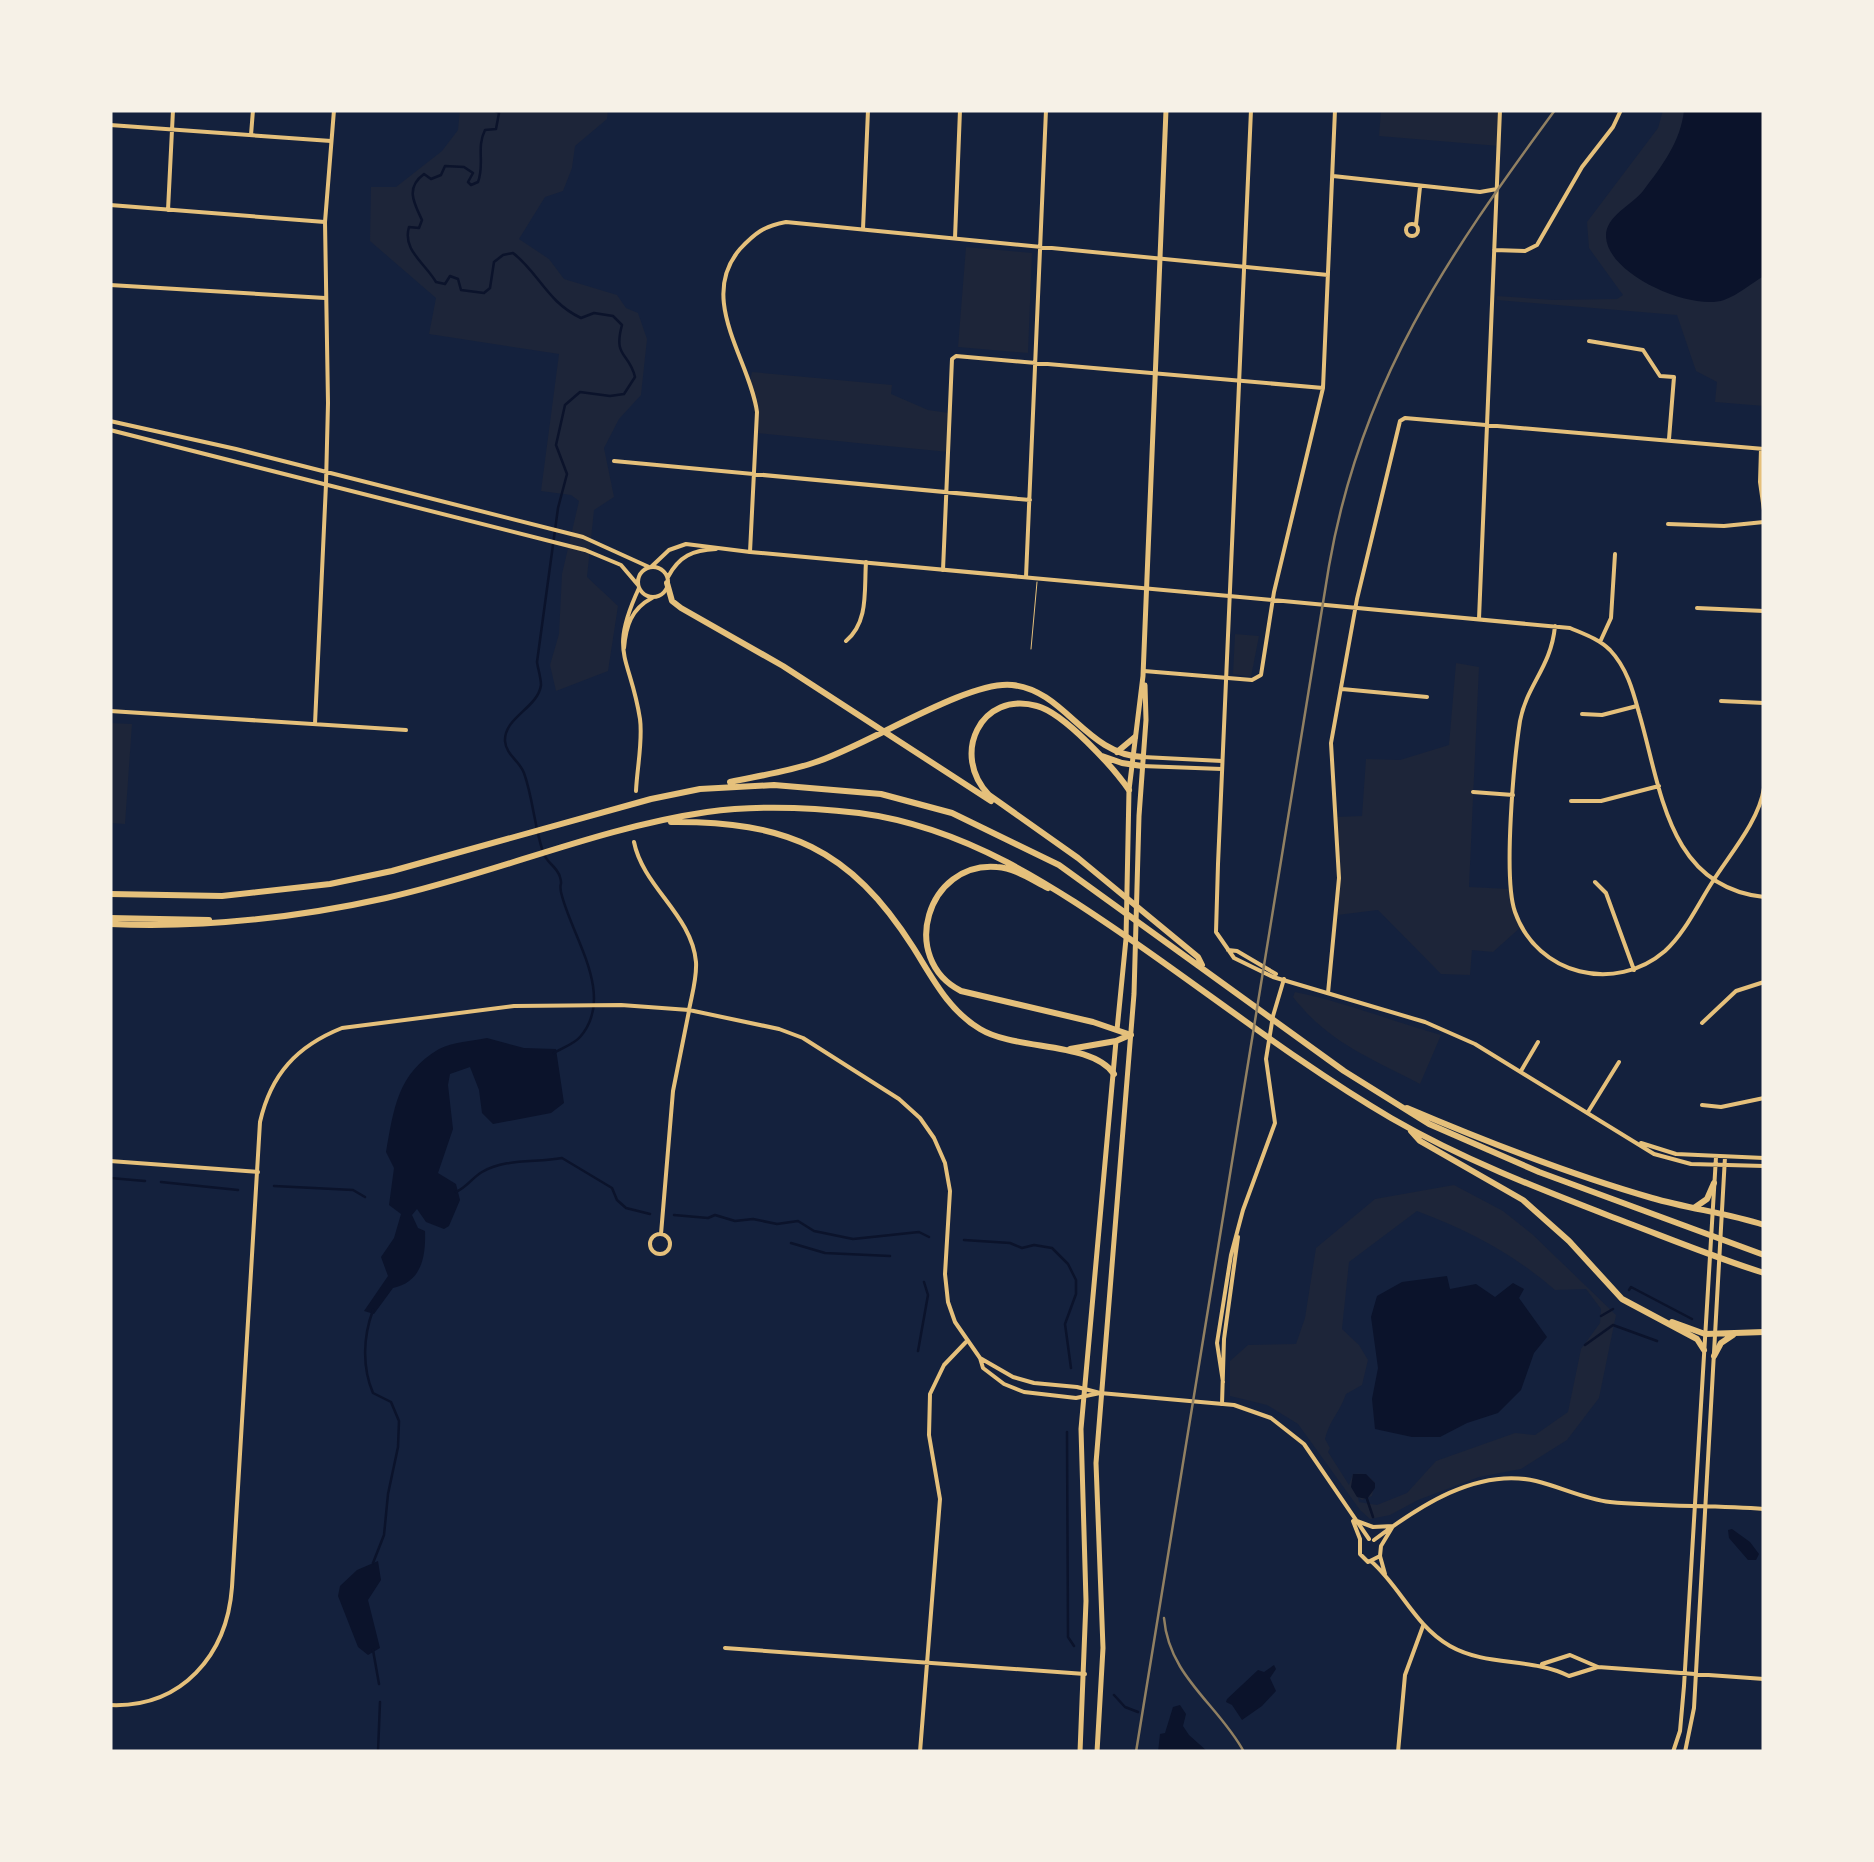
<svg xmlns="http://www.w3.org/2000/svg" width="1874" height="1862" font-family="Inter,sans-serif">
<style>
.green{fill:#1d2539;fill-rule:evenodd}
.water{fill:#0b132b}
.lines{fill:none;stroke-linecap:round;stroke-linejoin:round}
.stream{stroke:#0b132b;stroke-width:2.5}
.service{stroke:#e5c07b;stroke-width:1}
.minor{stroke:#e5c07b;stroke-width:4}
.tertiary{stroke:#e5c07b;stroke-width:4}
.primary{stroke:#e5c07b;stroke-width:5}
.motorway{stroke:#e5c07b;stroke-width:6}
.rail{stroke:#918062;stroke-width:2.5}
</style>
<rect width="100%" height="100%" fill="#14213d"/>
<path class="green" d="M 460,110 L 608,110 L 607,119 L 575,146 L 572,168 L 563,191 L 545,197 L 519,239 L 549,259 L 564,279 L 617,295 L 626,308 L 638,313 L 647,339 L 641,395 L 619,419 L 604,448 L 614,497 L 594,510 L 587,577 L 618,606 L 608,671 L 556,691 L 550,665 L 559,634 L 562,574 L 579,501 L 571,495 L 541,491 L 559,354 L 429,334 L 436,298 L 370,241 L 371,187 L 396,187 L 442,151 L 458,130 Z
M 1381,110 L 1500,110 L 1499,146 L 1379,136 Z
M 1663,110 L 1764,110 L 1764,406 L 1715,402 L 1717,382 L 1696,371 L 1677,315 L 1497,300 L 1497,296 L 1553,300 L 1617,299 L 1623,295 L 1589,248 L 1587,222 L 1658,128 Z
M 966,247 L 1032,253 L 1028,353 L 958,347 Z
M 752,372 L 892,385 L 891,394 L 928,410 L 949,413 L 948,452 L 756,433 C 757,414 746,390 752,372 Z
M 1235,634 L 1259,636 L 1251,677 L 1233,674 Z
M 1456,663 L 1479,667 L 1469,887 L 1510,889 L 1522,926 L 1493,952 L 1472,950 L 1470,975 L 1441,974 L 1378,910 L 1337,915 L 1339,878 L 1336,817 L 1362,816 L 1366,759 L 1400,760 L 1449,745 Z
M 110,723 L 132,724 L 125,824 L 110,823 Z
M 1295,992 C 1344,1002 1392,1021 1441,1035 L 1420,1084 C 1369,1057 1329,1043 1293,997 Z
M 1454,1185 L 1503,1211 L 1532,1234 L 1616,1315 L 1599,1398 L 1567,1440 L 1521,1469 L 1479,1477 L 1418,1500 L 1390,1515 L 1370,1519 L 1360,1510 L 1298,1424 L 1267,1405 L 1230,1396 L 1230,1361 L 1248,1345 L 1296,1344 L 1305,1318 L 1316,1248 L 1375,1199 ZM 1417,1211 C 1470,1231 1512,1253 1555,1290 L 1586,1289 L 1601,1309 L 1600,1323 L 1581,1349 L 1568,1412 L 1535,1435 L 1515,1433 L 1436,1461 L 1407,1493 L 1377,1505 L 1359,1502 L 1358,1497 L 1362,1500 L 1372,1496 L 1375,1483 C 1369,1475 1363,1472 1353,1474 L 1349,1485 L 1328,1452 L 1330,1448 L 1325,1439 C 1329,1421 1340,1412 1346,1394 L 1362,1385 L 1368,1360 L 1359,1345 L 1342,1329 L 1349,1262 Z"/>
<path class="water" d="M 1684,110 L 1764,110 L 1764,276 C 1752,283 1738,295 1724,300 C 1691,311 1608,275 1606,237 C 1605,216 1632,205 1643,191 C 1662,166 1681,141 1684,110 Z
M 487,1038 L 524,1048 L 556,1049 L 564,1103 L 551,1113 L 493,1124 L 482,1113 L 479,1090 L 470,1067 L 450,1074 L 448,1085 L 453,1129 L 438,1173 L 456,1184 L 460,1200 L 449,1226 L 444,1229 L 426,1222 L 417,1209 L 412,1215 L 418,1228 L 425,1231 C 426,1258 421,1282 393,1288 L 374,1314 L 364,1311 L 388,1276 L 381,1257 L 394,1238 L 401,1214 L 389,1205 L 394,1168 L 386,1152 C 394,1108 397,1074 439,1049 C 452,1042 473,1041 487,1038 Z
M 1447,1276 L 1450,1289 L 1476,1284 L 1495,1297 L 1513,1283 L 1524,1289 L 1519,1298 L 1547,1337 L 1534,1353 L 1521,1390 L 1498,1413 L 1467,1423 L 1440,1437 L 1412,1437 L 1375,1429 L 1372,1399 L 1378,1368 L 1371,1317 L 1377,1296 L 1402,1282 Z
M 1353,1474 L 1366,1474 L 1375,1483 L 1375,1488 L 1367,1499 L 1357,1497 L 1351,1487 Z
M 1732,1529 L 1750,1542 L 1759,1554 L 1756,1560 L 1748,1560 L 1729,1538 L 1728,1530 Z
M 378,1561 L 381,1580 L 368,1600 L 380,1648 L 368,1655 L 358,1647 L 338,1596 L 340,1586 L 357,1570 Z
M 1274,1665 L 1276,1669 L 1270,1678 L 1276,1691 L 1262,1706 L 1242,1720 L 1232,1705 L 1226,1702 L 1227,1699 L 1258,1670 L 1264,1672 Z
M 1180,1705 L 1186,1714 L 1183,1726 L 1189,1735 L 1208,1752 L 1158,1752 L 1160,1734 L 1165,1733 L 1173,1707 Z"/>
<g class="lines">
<path class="stream" d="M 493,110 L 499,113 L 496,129 L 485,130 C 476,148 485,164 478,182 L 471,185 L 468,182 L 473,173 L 464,167 L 445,166 L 441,175 L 431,179 L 424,174 C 405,188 414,203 422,220 L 419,228 L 409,227 C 402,250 425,263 436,282 L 445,284 L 450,276 L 458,279 L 461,290 L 484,293 L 490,288 L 494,262 L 503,255 L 513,253 C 539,273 547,302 581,318 L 594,313 L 613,316 L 622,325 C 613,358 629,352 635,377 L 624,394 L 610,396 L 580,392 L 565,405 L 556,445 L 567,474 L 558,508 L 537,662 C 538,669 541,678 541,685 C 538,708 504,717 505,741 C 506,755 519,760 524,773 C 533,798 534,825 543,852 C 546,863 557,866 560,877 C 563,887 559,881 561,892 C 570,934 617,995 580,1037 C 574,1044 562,1048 554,1053
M 110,1178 L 145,1181
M 161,1182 L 238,1190
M 274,1186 L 353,1190 L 365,1197
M 456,1192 C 467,1187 472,1178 482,1172 C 506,1158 536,1163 562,1158 L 612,1188 L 617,1200 L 626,1208 L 650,1214
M 674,1215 L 708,1218 L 715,1215 L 735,1221 L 753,1219 L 777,1224 L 798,1221 L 814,1231 L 853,1239 L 919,1232 L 929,1237
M 964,1240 L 1010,1243 L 1022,1248 L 1034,1245 L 1052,1248 L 1068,1264 L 1076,1280 L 1076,1294 L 1065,1324 L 1071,1368
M 791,1243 L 825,1253 L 890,1256
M 1629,1290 L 1631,1287 L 1692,1319
M 373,1310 C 363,1337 362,1367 373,1393 L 391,1402 L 399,1421 L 398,1447 L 388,1494 L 384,1535 L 373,1563
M 1601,1316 L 1613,1309
M 1585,1345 L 1613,1325 L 1657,1341
M 918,1351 L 928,1295 L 924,1282
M 1067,1432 L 1068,1637 L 1074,1646
M 1367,1499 L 1373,1517
M 373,1650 L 379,1684
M 1114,1695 L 1125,1707 L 1138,1712
M 378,1752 L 380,1702"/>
<path class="service" d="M 1031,649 L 1037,582"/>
<path class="minor" d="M 110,125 L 331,141
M 251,135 L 253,110
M 1333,176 L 1480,192 L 1497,189
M 110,205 L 325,222
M 168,210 L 173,110
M1406 230a6 6 0 1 1 12 0a6 6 0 1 1-12 0Z
M 1416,225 L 1420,187
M 863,229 L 868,110
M 955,238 L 960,110
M 1494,250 L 1525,251 L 1537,245 L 1582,167 L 1613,127 L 1621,110
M 110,285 L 325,298
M 1589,341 L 1643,350 L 1660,376 L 1674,377 L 1669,439
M 1761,449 L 1760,482 L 1764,510
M 614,461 L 1030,500
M 1668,524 L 1724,526 L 1764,522
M 750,552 L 757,412 C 750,360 697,299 740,249 C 755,233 764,226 786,222 L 1328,275
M 943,570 L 952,359 L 956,356 L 1323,388
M 1026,577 L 1046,110
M 1229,596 L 1570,628 C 1584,634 1599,639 1610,650 C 1627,668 1633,691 1639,713 C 1661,787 1667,887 1764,897
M 1697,608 L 1764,611
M 1479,619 L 1500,110
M 1555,626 C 1551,668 1527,684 1520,721 C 1514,760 1503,878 1515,912 C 1537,975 1615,994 1665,951 C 1685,933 1698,904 1713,881 C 1730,854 1759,821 1764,788
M 846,641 C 869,622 864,590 866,562
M 1600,642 L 1611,618 L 1615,554
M 1144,671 L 1252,680 L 1261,675 L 1274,592 L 1323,388 L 1335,110
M 1342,689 L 1427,697
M 1721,701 L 1764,703
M 110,711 L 406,730
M 1582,714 L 1602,715 L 1637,706
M 315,724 L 326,484
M 1143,757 L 1222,761
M 1142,766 L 1222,769
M 1473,792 L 1513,795
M 1571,801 L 1601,801 L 1659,786
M 1595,882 L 1606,893 L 1634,970
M 1328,993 L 1339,878 L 1331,743 L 1357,599 L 1400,421 L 1405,418 L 1764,449
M 1702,1023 L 1736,991 L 1764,982
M 1521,1071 L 1538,1042
M 1702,1105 L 1721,1107 L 1764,1098
M 1588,1112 L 1619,1062
M 110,1161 L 258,1172
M650 1244a10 10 0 1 1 20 0a10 10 0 1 1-20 0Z
M 661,1234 L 673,1091 L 689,1011
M 1223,1382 L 1217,1343 L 1231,1255 L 1243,1210 L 1275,1123 L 1266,1059 L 1273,1016 L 1284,979
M 1222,1404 L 1224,1339 L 1238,1237
M 725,1648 L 1085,1674
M 920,1752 L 940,1499 L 929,1435 L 930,1394 L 944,1365 L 966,1342
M 1398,1752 L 1405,1675 L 1423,1626"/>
<path class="tertiary" d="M 1251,110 L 1218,864 L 1216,932 L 1234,958 L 1273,977 L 1425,1022 L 1475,1044 L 1654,1154 L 1691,1164 L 1764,1166
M 110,421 L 236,449 L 583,537 L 649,567
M 110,430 L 585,550 L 621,565 L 638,585
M 326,484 L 328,403 L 325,222 L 334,110
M 651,567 L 669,550 L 686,544 L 750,552 L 1229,596
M638 582a15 15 0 1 1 30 0a15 15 0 1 1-30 0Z
M 668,577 C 679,556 693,550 716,549
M 624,648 C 626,626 631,609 652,598
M 636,791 C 637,768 643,741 640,719 C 630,655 608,655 639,588
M 634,842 C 643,887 692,915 696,962 C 697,978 692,994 689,1010
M 1228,950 L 1237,951 L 1276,974
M 1641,1143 L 1676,1154 L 1764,1158
M 980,1358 L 1013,1377 L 1034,1383 L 1077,1387 L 1100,1393 L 1234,1405 L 1271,1418 L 1304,1444 L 1369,1539
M 1354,1520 L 1373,1527 L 1393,1526
M 1353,1521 L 1360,1539 L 1360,1554 L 1368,1562 L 1380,1556 L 1381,1546 L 1393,1526
M 1374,1540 C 1418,1507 1477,1467 1536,1481 C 1561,1487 1584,1499 1610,1502 C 1661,1507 1713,1505 1764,1509
M 1380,1556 L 1385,1574
M 1372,1562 C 1401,1588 1415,1626 1450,1646 C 1487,1667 1531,1657 1569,1676 L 1598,1667
M 1542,1664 L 1570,1655 L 1598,1667 L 1764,1679
M 110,1705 C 182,1708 227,1655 232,1587 L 260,1122 C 271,1074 297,1046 342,1028 L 514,1006 L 621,1005 L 689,1010 L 779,1029 L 803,1038 L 899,1099 L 920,1118 L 934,1138 L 945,1163 L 950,1191 L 945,1274 L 948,1302 L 955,1322 L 980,1358 L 983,1368 L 1004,1384 L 1024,1392 L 1076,1398 L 1100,1393
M 1673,1752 L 1680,1731 L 1684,1686 L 1716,1157
M 1685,1752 L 1694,1708 L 1725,1157"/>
<path class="primary" d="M 1117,1030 L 1126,939 L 1129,790 L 1143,676 L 1166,110
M 1080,1752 L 1086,1601 L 1081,1429 L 1116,1041
M 1097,1752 L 1103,1648 L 1096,1463 L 1134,994 L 1139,816 L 1146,720 L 1145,685"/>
<path class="motorway" d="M 667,583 L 672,601 L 681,608 L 783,666 L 991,801
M 1117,752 L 1135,737
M 1102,756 L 1122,763 L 1142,766
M 730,782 C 758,776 786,772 813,763 C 863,748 967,680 1012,685 C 1065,690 1086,755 1143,757
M 1129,790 C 1113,767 1064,713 1037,706 C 981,690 950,755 989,795 L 1078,858 L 1198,957 L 1202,965
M 671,822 C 786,821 850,848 913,947 C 932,977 948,1010 980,1029 C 1016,1051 1091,1041 1114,1074
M 1048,888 C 1032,880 1015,868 997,867 C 927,861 898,959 961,991 L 1093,1022 L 1131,1035
M 110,894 L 222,896 L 330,884 L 392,871 L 651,799 L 700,789 L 774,785 L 881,794 L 952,813 L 1059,865 L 1344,1071 L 1429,1124 L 1539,1172 L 1764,1255
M 110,918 L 209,920
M 110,924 C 203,928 296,918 386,898 C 494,874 597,828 707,812 C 757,805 808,807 859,813 C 966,827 1053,886 1140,946 C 1223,1004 1304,1067 1391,1118 C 1462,1159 1537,1188 1612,1217 C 1663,1236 1713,1257 1764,1273
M 1070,1049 L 1116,1041 L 1130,1035
M 1407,1108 C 1487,1142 1568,1174 1652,1198 C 1690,1209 1727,1213 1764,1225
M 1411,1131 L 1420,1141 L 1523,1200 L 1569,1241 L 1622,1299 L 1697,1339 L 1704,1350
M 1694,1208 L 1707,1199 L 1714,1183
M 1672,1322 L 1705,1334 L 1764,1332
M 1714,1356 L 1721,1343 L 1733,1335"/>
<path class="rail" d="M 1164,1618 C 1169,1677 1218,1704 1244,1752
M 1136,1752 L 1329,566 C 1361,382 1447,257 1555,110"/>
</g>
<rect width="1874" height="1862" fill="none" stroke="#f6f1e7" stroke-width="225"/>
</svg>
